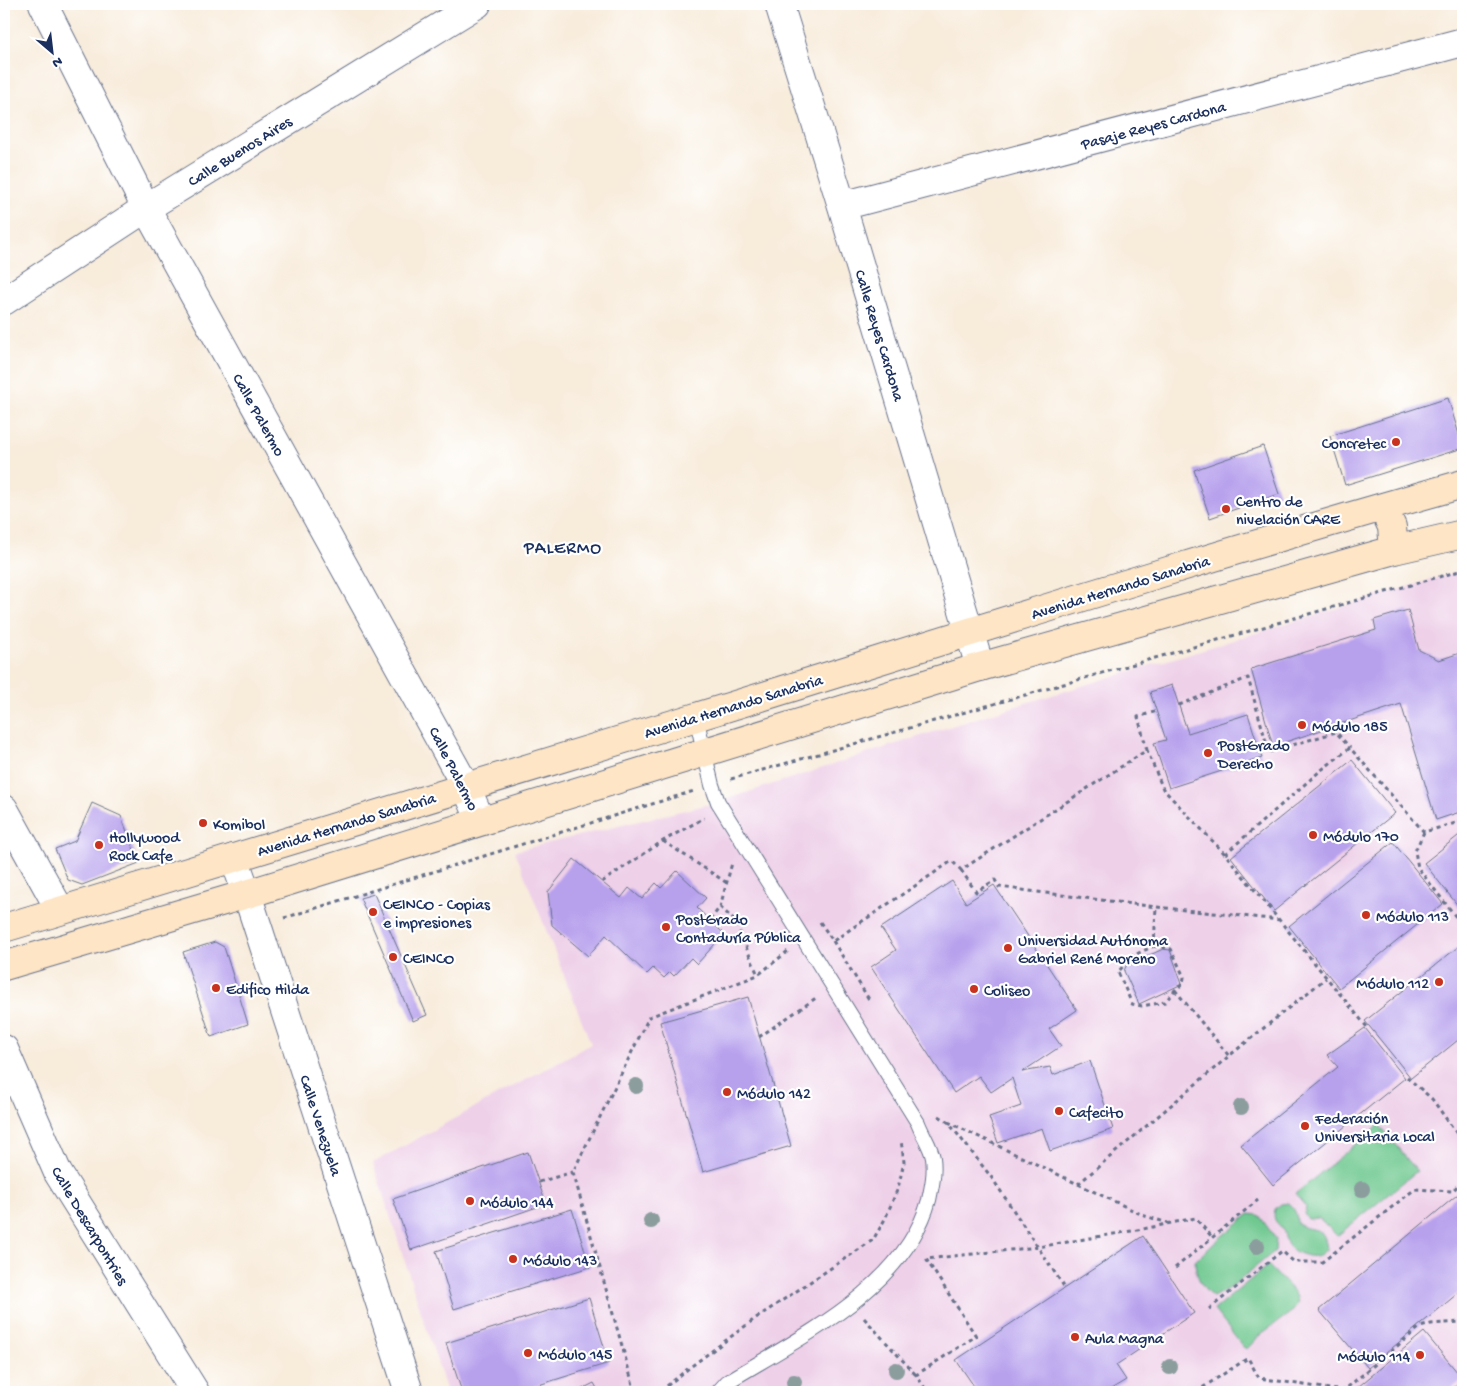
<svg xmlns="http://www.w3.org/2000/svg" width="1467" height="1396" font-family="'Gochi Hand',sans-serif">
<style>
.built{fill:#eed0e8}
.green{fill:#6ec88f;stroke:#447c76}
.building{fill:#b7a1ed}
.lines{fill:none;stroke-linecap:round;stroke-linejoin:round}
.lane-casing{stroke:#68718a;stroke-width:16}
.street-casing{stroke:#68718a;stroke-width:30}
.secondary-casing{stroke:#68718a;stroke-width:30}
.path{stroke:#68718a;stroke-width:3;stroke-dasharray:4 4;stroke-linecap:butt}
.lane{stroke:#fff;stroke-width:14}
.street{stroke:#fff;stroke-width:28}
.secondary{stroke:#fde5c5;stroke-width:28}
.tree{fill:#8c9d9e}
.poi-dot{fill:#c8321e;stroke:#fff;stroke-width:2}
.labels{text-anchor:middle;stroke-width:4.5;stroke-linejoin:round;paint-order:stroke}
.street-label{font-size:16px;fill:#1b2f5e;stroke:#fff}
.poi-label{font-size:16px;fill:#1b2f5e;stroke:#fff;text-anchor:start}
.neighbourhood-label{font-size:18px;letter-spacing:1px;fill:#1b2f5e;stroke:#fff}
</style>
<rect width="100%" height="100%" fill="#fff"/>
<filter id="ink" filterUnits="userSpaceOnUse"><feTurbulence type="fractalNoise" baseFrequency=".02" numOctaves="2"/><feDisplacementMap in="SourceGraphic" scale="10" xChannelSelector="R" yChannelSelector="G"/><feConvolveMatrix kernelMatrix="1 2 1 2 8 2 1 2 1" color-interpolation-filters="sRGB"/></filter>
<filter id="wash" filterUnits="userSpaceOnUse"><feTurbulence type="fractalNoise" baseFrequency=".0096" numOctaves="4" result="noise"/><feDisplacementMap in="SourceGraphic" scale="20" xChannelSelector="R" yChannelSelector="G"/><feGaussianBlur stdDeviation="1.12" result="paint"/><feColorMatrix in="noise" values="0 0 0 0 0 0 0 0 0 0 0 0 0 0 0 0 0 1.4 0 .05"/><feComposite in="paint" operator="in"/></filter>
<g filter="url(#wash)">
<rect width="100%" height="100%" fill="#f8ecdb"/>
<path class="built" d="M 1463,570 L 1463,1392 L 447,1392 L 373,1163 L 591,1044 L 515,851 L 718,802 L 967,721 Z"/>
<path class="green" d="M 1379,1125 L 1417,1171 L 1337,1236 L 1319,1218 L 1308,1219 L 1304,1214 L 1306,1207 L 1295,1194 Z
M 1288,1203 C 1295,1209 1297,1214 1297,1223 C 1312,1235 1324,1221 1327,1249 C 1324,1251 1321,1255 1317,1256 C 1309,1258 1293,1253 1288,1245 C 1285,1241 1285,1235 1283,1230 C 1277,1221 1272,1222 1275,1209 L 1281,1204 Z
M 1249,1214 L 1259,1215 L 1276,1239 L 1275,1251 L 1231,1287 L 1213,1297 C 1202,1290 1195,1274 1195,1261 L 1222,1236 Z
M 1268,1265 L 1294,1292 L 1297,1297 L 1298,1303 L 1293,1311 L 1261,1334 L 1247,1349 L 1243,1347 L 1214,1310 Z"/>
<g id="blocks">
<path class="building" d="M 1448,398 L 1463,448 L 1345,485 L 1330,436 Z
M 1263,446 L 1279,494 L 1210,518 L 1194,470 Z
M 1408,610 L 1419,650 L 1439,660 L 1463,652 L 1463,811 L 1436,820 L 1401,704 L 1273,746 L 1251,669 L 1376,630 L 1374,620 Z
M 1172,685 L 1188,733 L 1248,714 L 1262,758 L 1169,788 L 1154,743 L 1166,740 L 1150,692 Z
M 1352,760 L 1395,813 L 1274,911 L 1231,857 Z
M 92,803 L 121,816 L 139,863 L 82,885 L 68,880 L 55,849 L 75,841 Z
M 1463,832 L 1463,912 L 1424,863 Z
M 1393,842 L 1443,904 L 1339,988 L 1289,926 Z
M 574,859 L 621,898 L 629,888 L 642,899 L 656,883 L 661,888 L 677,871 L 706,898 L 697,908 L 724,934 L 697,964 L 691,958 L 674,976 L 670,972 L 664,978 L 653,968 L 647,974 L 606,935 L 588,956 L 552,925 L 548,892 Z
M 952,881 L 966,903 L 994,885 L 1077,1010 L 1049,1029 L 1061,1046 L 1022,1072 L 1050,1067 L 1053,1075 L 1090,1061 L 1113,1129 L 1050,1151 L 1042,1128 L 998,1143 L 989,1117 L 1021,1106 L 1012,1078 L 991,1092 L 979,1076 L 954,1093 L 871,967 L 896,950 L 881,928 Z
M 374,894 L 427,1015 L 413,1021 L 360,898 Z
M 215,942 L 224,947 L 248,1024 L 211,1037 L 183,952 Z
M 1463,943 L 1463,1036 L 1411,1078 L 1365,1021 Z
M 1163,949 L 1170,950 L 1182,984 L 1139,1004 L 1124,971 L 1126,966 Z
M 748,997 L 791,1146 L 703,1172 L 660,1022 Z
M 1365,1028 L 1405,1078 L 1273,1185 L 1241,1145 L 1338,1067 L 1327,1055 Z
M 528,1152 L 546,1204 L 411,1250 L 393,1199 Z
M 1463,1190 L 1463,1289 L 1368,1368 L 1319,1310 Z
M 572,1209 L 590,1267 L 454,1309 L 436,1251 Z
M 1143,1236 L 1194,1313 L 1116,1365 L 1126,1380 L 1106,1392 L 978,1392 L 956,1360 Z
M 589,1298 L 609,1363 L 516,1392 L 462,1392 L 446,1343 Z
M 1424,1332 L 1463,1379 L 1448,1392 L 1352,1392 Z
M 594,1383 L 599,1392 L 576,1392 Z"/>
</g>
</g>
<g filter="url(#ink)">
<use href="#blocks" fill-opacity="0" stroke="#68718a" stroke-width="1"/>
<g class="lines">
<defs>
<path id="lane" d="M 696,717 L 712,785 L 718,802 L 918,1123 C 922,1134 931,1147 933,1158 C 935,1172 932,1186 929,1200 C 905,1288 799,1338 727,1382 L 718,1392"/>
<path id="street" d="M 43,4 L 146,208 L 466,787 L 481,821
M 779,4 L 842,206 L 980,667
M 842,206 L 1463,42
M 4,301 L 146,208 L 477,4
M 4,809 L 60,910
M 234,858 L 247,894 L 409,1392
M 4,1049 L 58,1173 L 195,1392"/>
<path id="secondary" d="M 1383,507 L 1392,527 L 1394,550
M 4,928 C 233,857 463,788 693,718 C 949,639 1205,557 1463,484
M 4,966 L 247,894 L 980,667 L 1394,550 L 1463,534"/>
</defs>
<use href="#lane" class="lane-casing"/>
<use href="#street" class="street-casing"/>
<use href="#secondary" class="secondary-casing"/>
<path class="path" d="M 1179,705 L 1248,678 L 1269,752 L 1336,732 L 1350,748
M 1147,750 L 1138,717 L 1157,711
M 731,779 L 1463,570
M 1424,832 L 1415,851 L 1418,868 L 1463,926
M 663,841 L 727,883
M 1225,854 L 1320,771 L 1350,748 L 1424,832 L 1463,821
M 961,870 L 976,892 L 995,880 L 999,887 L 1156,907
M 602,882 L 663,841 L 704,818
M 720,907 L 735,921 L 758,975
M 284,918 L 694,791
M 710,920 L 720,907 L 732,863
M 820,922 L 833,941 L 952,861 L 961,870 L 1147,750 L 1163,789 L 1225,854 L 1367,1027
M 833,941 L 870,1001
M 1154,946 L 1171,949 L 1184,977 L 1183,984 L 1175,990 L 1165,1002 L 1142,1006 L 1132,1004 L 1118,972 L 1132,956 Z
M 1154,946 L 1156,907 L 1280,920
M 1175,990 L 1229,1056 L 1326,978
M 759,1037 L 816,998
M 1407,1077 L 1432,1099 L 1462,1141 L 1463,1147
M 939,1116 L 948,1122 L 992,1178 L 1065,1288
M 948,1122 L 1145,1216 L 1168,1223
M 539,1182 L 573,1172
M 1078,1184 L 1229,1056
M 1175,1268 L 1258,1200
M 1460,1292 L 1463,1298
M 1209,1309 L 1282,1251 L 1294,1262 L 1322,1262 L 1415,1189 L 1453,1191 L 1463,1179
M 864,1318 L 916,1375
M 635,1392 L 573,1172 L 649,1017 L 758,975 L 788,951
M 663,1392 L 663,1389 L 689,1368 L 756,1318 L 873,1240 L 885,1219 L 898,1188 L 904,1162 L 901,1140
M 917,1392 L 925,1388 L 916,1375 L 976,1336 L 926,1259 L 1038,1247 L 1143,1229 L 1195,1218 L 1213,1238
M 1196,1392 L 1248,1358 L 1259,1378 L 1343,1391 L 1420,1327 L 1431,1324 L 1463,1322
M 1457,1392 L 1463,1387"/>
<use href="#lane" class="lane"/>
<use href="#street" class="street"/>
<use href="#secondary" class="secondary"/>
</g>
<g class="tree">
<circle cx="636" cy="1086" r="8"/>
<circle cx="1241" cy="1107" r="8"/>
<circle cx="1362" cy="1189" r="8"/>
<circle cx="651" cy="1221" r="8"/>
<circle cx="1257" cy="1246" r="8"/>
<circle cx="1170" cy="1367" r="8"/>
<circle cx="896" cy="1370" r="8"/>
<circle cx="794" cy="1382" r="8"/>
</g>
</g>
<g class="poi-dot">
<circle cx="1396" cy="442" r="5"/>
<circle cx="1226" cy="509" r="5"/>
<circle cx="1302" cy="725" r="5"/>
<circle cx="1208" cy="753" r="5"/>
<circle cx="203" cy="823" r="5"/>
<circle cx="1313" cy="835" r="5"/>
<circle cx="99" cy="845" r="5"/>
<circle cx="373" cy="912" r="5"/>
<circle cx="1366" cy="915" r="5"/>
<circle cx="666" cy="927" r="5"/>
<circle cx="1008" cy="948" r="5"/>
<circle cx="393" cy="957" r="5"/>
<circle cx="1439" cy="982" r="5"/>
<circle cx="216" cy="988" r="5"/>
<circle cx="974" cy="989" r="5"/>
<circle cx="727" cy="1092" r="5"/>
<circle cx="1059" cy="1111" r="5"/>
<circle cx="1305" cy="1126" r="5"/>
<circle cx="470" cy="1201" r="5"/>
<circle cx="513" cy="1259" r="5"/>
<circle cx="1075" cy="1337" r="5"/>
<circle cx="528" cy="1353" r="5"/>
<circle cx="1420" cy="1355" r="5"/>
</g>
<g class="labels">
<g class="street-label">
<text transform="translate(1153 124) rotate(-15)" y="6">Pasaje Reyes Cardona</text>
<text transform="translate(239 150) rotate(-32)" y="6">Calle Buenos Aires</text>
<text transform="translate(881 335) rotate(73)" y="6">Calle Reyes Cardona</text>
<text transform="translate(260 414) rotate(61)" y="6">Calle Palermo</text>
<text transform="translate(1120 586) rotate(-17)" y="6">Avenida Hernando Sanabria</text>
<text transform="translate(733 705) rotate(-17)" y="6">Avenida Hernando Sanabria</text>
<text transform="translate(455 768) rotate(63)" y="6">Calle Palermo</text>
<text transform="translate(346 823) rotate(-17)" y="6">Avenida Hernando Sanabria</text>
<text transform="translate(322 1125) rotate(72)" y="6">Calle Venezuela</text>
<text transform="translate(91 1225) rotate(59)" y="6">Calle Descarpontries</text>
</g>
<g class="poi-label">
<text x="1386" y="448" text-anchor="end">Concretec</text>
<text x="1236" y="506">Centro de<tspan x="1236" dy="18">nivelación CARE</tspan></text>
<text x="1312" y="731">Módulo 185</text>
<text x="1218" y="750">PostGrado<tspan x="1218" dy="18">Derecho</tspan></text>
<text x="213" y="829">Komibol</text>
<text x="1323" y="841">Módulo 170</text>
<text x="109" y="842">Hollywood<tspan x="109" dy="18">Rock Cafe</tspan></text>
<text x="383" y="909">CEINCO - Copias<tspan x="383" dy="18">e impresiones</tspan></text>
<text x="1376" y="921">Módulo 113</text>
<text x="676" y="924">PostGrado<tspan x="676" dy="18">Contaduría Pública</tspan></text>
<text x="1018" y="945">Universidad Autónoma<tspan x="1018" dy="18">Gabriel René Moreno</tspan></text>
<text x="403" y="963">CEINCO</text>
<text x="1429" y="988" text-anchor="end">Módulo 112</text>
<text x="226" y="994">Edifico Hilda</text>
<text x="984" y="995">Coliseo</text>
<text x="737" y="1098">Módulo 142</text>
<text x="1069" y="1117">Cafecito</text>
<text x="1315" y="1123">Federación<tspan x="1315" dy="18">Universitaria Local</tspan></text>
<text x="480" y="1207">Módulo 144</text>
<text x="523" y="1265">Módulo 143</text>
<text x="1085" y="1343">Aula Magna</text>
<text x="538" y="1359">Módulo 145</text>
<text x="1410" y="1361" text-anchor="end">Módulo 114</text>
</g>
<g class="neighbourhood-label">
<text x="563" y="553">PALERMO</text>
</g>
</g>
<rect width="1467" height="1396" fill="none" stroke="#fff" stroke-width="20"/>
<g transform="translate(52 52) rotate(152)" stroke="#ffffff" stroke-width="4" paint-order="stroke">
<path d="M0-4L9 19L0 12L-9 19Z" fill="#1b2f5e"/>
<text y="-8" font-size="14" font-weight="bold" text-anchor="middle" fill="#1b2f5e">N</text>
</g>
</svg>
